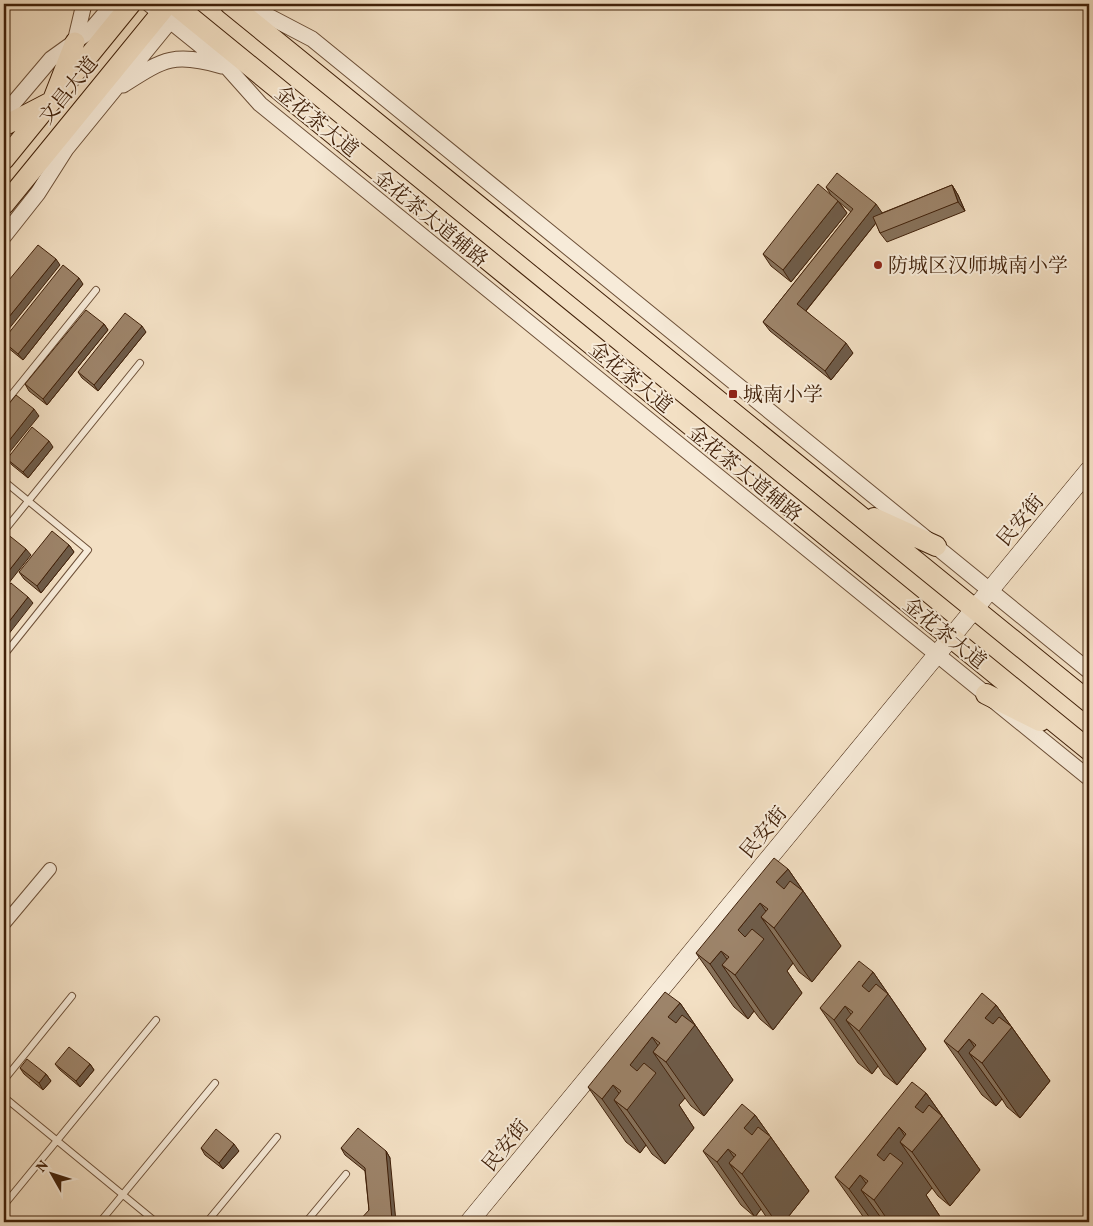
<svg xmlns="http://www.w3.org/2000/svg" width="1093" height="1226" font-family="Vollkorn,'Noto Serif SC',serif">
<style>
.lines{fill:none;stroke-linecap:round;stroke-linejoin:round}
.service-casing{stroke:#6d5038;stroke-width:8}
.minor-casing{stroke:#6d5038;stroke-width:14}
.tertiary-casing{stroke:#6d5038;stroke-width:17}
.secondary-casing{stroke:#402009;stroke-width:19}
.primary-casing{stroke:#402009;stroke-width:21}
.trunk-casing{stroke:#402009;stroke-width:22}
.service{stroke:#f7ebd9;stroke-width:6}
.minor{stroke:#f7ebd9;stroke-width:12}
.tertiary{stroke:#f7ebd9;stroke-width:15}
.secondary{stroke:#f7ebd9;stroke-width:18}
.primary{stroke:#f3e0c4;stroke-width:19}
.trunk{stroke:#f3e0c4;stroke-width:20}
.wall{fill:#87725b;stroke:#402009}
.shaded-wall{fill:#6e5c4a;stroke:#402009}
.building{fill:#9d846a;stroke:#402009}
.poi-dot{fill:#8f2418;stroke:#f7ebd9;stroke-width:2}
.labels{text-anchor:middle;stroke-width:4;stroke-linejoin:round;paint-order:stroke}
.street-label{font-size:20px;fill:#402009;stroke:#f7ebd9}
.poi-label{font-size:20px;fill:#402009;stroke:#f7ebd9;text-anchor:start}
</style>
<rect width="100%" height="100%" fill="#f3e0c4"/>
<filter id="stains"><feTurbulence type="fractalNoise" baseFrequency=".004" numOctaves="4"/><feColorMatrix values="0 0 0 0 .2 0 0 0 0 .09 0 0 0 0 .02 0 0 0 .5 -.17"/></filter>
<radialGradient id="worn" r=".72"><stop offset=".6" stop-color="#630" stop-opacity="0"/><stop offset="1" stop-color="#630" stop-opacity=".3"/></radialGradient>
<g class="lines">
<defs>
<path id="service" d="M 4,404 L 96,290
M 4,481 L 88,550 L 4,655
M 4,531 L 140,363
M 4,1080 L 72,996
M 4,1097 L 156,1222
M 4,1205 L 156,1020
M 100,1222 L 215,1083
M 207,1222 L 277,1137
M 306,1222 L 346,1174"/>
<path id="minor" d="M 4,924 L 50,869"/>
<path id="tertiary" d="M 149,4 L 227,67 L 260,104 L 1089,778
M 254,4 L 270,17 L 312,39 L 1089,671
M 75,42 L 84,4
M 123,85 C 164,59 173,52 222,66
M 4,120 L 12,105 L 51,59 L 90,31 L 113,4
M 4,236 L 38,193 L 66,149 L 176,14"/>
<path id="secondary" d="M 469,1222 L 1089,470"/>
<path id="primary" d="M 4,126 L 52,101 L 75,42
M 4,160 L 131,4
M 4,205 L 168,4"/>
<path id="trunk" d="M 174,4 L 1089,750
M 230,4 L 1089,702
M 874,518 L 936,546
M 986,694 L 1040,721"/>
</defs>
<use href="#service" class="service-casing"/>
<use href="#minor" class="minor-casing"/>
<use href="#tertiary" class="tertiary-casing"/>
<use href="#secondary" class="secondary-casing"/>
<use href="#primary" class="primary-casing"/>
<use href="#trunk" class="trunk-casing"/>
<use href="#service" class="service"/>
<use href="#minor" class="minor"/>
<use href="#tertiary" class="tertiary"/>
<use href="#secondary" class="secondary"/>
<use href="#primary" class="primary"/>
<use href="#trunk" class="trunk"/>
</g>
<path class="wall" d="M 952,185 L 958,195 L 965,211 L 887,242 L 880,233 L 876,223 L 806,311 L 853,353 L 831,380 L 770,331 L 763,322 L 851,212 L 839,202 L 847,213 L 791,282 L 771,266 L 763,254 L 831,195 L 826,187 L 882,213 Z
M 83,284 L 23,360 L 7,347 L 4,343 L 4,339 Z
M 104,324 L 108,330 L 47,405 L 29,391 L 25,384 Z
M 146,332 L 98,391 L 82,378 L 78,372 Z
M 53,447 L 28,478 L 12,465 L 7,459 Z
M 69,545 L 74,552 L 41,593 L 24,579 L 19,572 Z
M 788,869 L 841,946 L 812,982 L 799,972 L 793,963 L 787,971 L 802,993 L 773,1030 L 760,1019 L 754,1011 L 748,1019 L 734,1007 L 696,953 Z
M 873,972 L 926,1049 L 897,1085 L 884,1075 L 878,1066 L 872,1074 L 858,1063 L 820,1008 Z
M 680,1003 L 733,1080 L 704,1116 L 691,1106 L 685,1098 L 679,1105 L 694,1128 L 665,1164 L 652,1154 L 646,1145 L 640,1153 L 626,1142 L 588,1087 Z
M 996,1005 L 1050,1081 L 1020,1118 L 1007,1107 L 1002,1099 L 996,1106 L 982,1095 L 944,1041 Z
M 55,1064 L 90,1064 L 94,1070 L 80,1087 L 60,1070 Z
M 20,1068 L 46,1074 L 51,1081 L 43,1090 L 24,1074 Z
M 926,1093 L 980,1170 L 950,1206 L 938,1196 L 932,1188 L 926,1195 L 941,1218 L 938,1222 L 867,1222 L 835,1177 Z
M 755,1115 L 809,1191 L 784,1222 L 773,1222 L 767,1218 L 761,1209 L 755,1217 L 741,1205 L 703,1151 Z
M 201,1148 L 239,1151 L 223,1169 L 205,1155 Z
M 341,1148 L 386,1151 L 390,1158 L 369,1210 L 365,1171 L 345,1155 Z"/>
<path class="shaded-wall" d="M 952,185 L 958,195 L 965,211 L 958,202 Z
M 838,201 L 847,213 L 791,282 L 783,270 Z
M 876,204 L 883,214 L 804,313 L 797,304 Z
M 56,259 L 60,265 L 4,335 L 4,323 Z
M 79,278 L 83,284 L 23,360 L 18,354 Z
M 104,324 L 108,330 L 47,405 L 43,399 Z
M 142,326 L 146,332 L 98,391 L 94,385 Z
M 846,343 L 853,353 L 831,380 L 825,371 Z
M 34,409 L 39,416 L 4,459 L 4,447 Z
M 49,441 L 53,447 L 28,478 L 23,472 Z
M 69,545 L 74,552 L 41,593 L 37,586 Z
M 26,549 L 31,555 L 4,589 L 4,577 Z
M 28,597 L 33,603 L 4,640 L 4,628 Z
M 788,869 L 841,946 L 812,982 L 774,928 L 761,917 L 793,963 L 787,971 L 802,993 L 773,1030 L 735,975 L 722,965 L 754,1011 L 748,1019 L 710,964 L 721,951 L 737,973 L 738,930 L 760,903 L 776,925 L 776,882 Z
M 873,972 L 926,1049 L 897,1085 L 859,1031 L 846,1020 L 878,1066 L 872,1074 L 834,1020 L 845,1006 L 861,1028 L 862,986 Z
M 680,1003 L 733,1080 L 704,1116 L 666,1062 L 653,1052 L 685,1098 L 679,1105 L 694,1128 L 665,1164 L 627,1110 L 614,1100 L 646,1145 L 640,1153 L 602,1099 L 613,1085 L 629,1107 L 630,1065 L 652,1037 L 668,1060 L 668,1017 Z
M 996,1005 L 1050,1081 L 1020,1118 L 982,1063 L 969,1053 L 1002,1099 L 996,1106 L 958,1052 L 969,1039 L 984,1061 L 985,1018 Z
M 90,1064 L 94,1070 L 80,1087 L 76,1081 Z
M 46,1074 L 51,1081 L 43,1090 L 39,1083 Z
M 926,1093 L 980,1170 L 950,1206 L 912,1152 L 900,1142 L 932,1188 L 926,1195 L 941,1218 L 938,1222 L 889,1222 L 874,1200 L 861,1190 L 884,1222 L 873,1222 L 849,1189 L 860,1175 L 876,1197 L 877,1155 L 899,1127 L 914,1150 L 915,1107 Z
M 755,1115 L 809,1191 L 784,1222 L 776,1222 L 742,1174 L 729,1163 L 761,1209 L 755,1217 L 717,1162 L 728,1149 L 744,1171 L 744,1128 Z
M 234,1144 L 239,1151 L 223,1169 L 219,1163 Z
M 386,1151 L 390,1158 L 396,1222 L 390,1222 Z"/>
<path class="building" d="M 837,173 L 876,204 L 797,304 L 846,343 L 825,371 L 763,322 L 853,209 L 826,187 Z
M 818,184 L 838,201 L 783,270 L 763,254 Z
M 952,185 L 958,202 L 880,233 L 873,217 Z
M 38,245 L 56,259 L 4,323 L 4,286 Z
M 63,265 L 79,278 L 18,354 L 4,342 L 4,339 Z
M 86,310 L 104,324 L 43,399 L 25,384 Z
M 125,313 L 142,326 L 94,385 L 78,372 Z
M 16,395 L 34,409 L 4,447 L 4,410 Z
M 32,427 L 49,441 L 23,472 L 7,459 Z
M 52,531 L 69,545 L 37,586 L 19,572 Z
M 6,533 L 26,549 L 4,577 L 4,536 Z
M 11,583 L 28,597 L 4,628 L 4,591 Z
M 774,858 L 788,869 L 776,882 L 784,889 L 790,881 L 803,891 L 774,928 L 761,917 L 768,909 L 760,903 L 738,930 L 745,937 L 752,929 L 764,939 L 735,975 L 722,965 L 729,957 L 721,951 L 710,964 L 696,953 Z
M 859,961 L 873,972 L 862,986 L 869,992 L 876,984 L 888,994 L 859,1031 L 846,1020 L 853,1012 L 845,1006 L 834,1020 L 820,1008 Z
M 665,992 L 680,1003 L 668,1017 L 676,1023 L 682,1015 L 695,1025 L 666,1062 L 653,1052 L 660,1043 L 652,1037 L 630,1065 L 637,1071 L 644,1063 L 656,1073 L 627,1110 L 614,1100 L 621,1091 L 613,1085 L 602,1099 L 588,1087 Z
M 982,993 L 996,1005 L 985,1018 L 993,1024 L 999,1017 L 1012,1027 L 982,1063 L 969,1053 L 976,1045 L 969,1039 L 958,1052 L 944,1041 Z
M 69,1047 L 90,1064 L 76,1081 L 55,1064 Z
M 27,1059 L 46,1074 L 39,1083 L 20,1068 Z
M 912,1082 L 926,1093 L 915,1107 L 923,1113 L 929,1105 L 942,1116 L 912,1152 L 900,1142 L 906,1134 L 899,1127 L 877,1155 L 884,1161 L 890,1153 L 903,1163 L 874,1200 L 861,1190 L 868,1181 L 860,1175 L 849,1189 L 835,1177 Z
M 742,1104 L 755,1115 L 744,1128 L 752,1135 L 758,1127 L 771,1137 L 742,1174 L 729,1163 L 736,1155 L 728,1149 L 717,1162 L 703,1151 Z
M 358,1128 L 386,1151 L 392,1220 L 390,1222 L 358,1222 L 369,1210 L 365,1168 L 341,1148 Z
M 216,1129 L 234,1144 L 219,1163 L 201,1148 Z
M 803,1218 L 808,1222 L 799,1222 Z"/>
<g class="poi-dot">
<circle cx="878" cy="265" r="5"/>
<rect x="728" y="389" width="10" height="10" rx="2.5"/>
</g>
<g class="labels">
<g class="street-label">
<text transform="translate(68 90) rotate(-51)" y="7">文昌大道</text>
<text transform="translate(317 121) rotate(39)" y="7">金花茶大道</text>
<text transform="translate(431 218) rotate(39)" y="7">金花茶大道辅路</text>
<text transform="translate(631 377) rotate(39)" y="7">金花茶大道</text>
<text transform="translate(745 473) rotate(39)" y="7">金花茶大道辅路</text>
<text transform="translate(1020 520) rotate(-50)" y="7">民安街</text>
<text transform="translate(945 633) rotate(39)" y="7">金花茶大道</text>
<text transform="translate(763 832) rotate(-50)" y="7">民安街</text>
<text transform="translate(505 1145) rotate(-51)" y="7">民安街</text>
</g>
<g class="poi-label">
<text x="888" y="272">防城区汉师城南小学</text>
<text x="743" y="401">城南小学</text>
</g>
</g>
<rect width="1093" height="1226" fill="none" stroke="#f3e0c4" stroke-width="20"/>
<rect x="5" y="5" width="1083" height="1216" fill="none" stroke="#402009" stroke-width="2.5"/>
<rect x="10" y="10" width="1073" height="1206" fill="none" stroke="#402009"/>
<g transform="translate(52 1174) rotate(309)" stroke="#f7ebd9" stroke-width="4" paint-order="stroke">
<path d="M0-4L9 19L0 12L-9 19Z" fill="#402009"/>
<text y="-8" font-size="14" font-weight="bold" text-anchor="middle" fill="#402009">N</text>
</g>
<rect width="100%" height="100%" filter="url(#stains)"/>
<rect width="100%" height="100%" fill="url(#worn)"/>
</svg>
